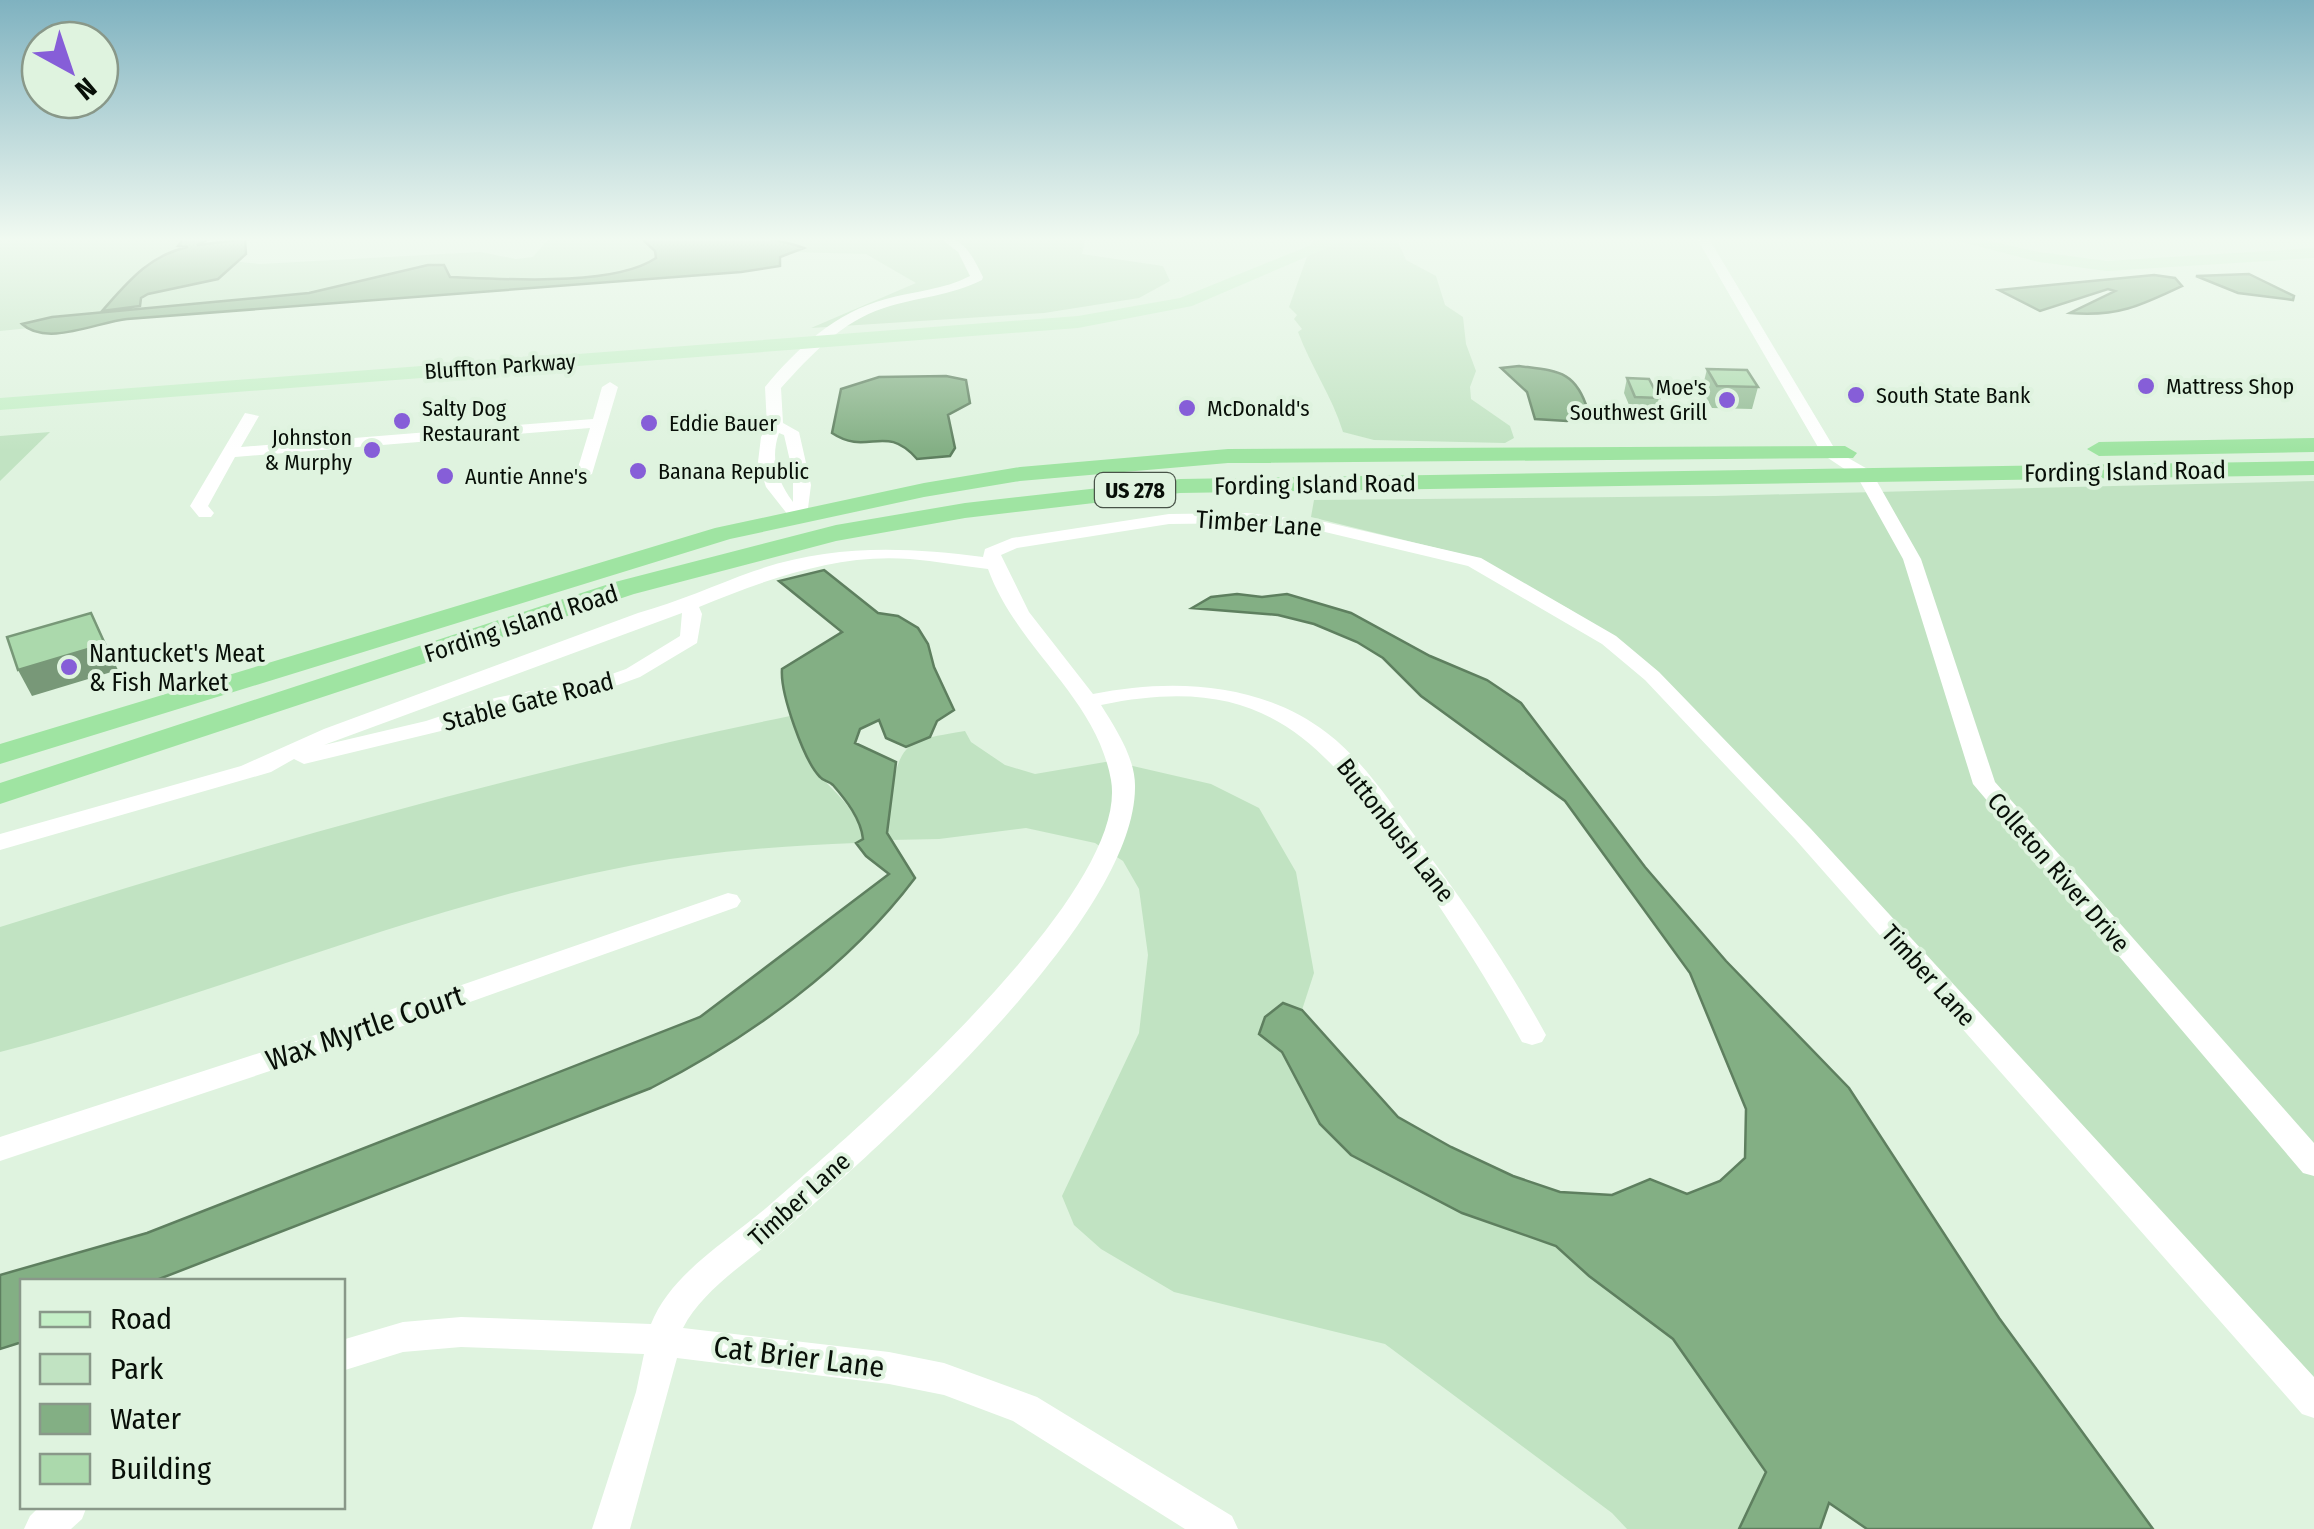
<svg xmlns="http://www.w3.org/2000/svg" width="2314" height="1529" font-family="'Fira Sans Condensed',sans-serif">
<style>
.green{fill:#c1e3c2}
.water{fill:#83af84;stroke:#5e7f5f;stroke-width:2.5}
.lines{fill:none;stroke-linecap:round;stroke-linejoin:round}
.minor{fill:#fff;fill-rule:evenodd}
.major{fill:#c5efc7;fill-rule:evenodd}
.highway{fill:#9fe4a2;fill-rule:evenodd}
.wall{fill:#93bb94}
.shaded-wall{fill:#789878}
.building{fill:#abd9ac;stroke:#789878;stroke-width:2.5}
.poi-dot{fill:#865ed8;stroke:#dff3df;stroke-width:4}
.labels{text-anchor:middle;stroke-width:8;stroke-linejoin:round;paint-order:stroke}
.far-street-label{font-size:22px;fill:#080f08;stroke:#dff3df}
.far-poi-label{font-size:22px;fill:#080f08;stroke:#dff3df;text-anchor:start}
.shield{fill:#dff3df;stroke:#485348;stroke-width:2.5}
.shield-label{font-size:22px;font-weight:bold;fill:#080f08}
.street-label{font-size:25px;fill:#080f08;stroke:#dff3df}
.poi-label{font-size:25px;fill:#080f08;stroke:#dff3df;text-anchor:start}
.near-street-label{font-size:30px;fill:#080f08;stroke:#dff3df}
</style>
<rect width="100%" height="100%" fill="#dff3df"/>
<path class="green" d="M 0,237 L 206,237 L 208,259 L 260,264 L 480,252 L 516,259 L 533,257 L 550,237 L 666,237 L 654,273 L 286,302 L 0,331 Z
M 716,237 L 1086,237 L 1082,254 L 1163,266 L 1170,281 L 1139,298 L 1044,313 L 811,328 L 916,283 L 866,254 L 756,251 Z
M 1314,237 L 1396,237 L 1406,260 L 1436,276 L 1445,305 L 1463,317 L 1466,344 L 1476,371 L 1470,387 L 1471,399 L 1510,426 L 1514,438 L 1505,443 L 1374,440 L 1343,432 C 1332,396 1311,367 1298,332 L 1302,329 L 1294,319 L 1297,315 L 1289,307 Z
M 50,432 L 0,481 L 0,436 Z
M 2314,481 L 2314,1389 L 1633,652 L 1569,609 L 1473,557 L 1311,517 L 1314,500 L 1715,496 Z
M 790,716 C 793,724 799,731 802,738 C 805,745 804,754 809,761 C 825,788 858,804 863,839 L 856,843 C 774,846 694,853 614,869 C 405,911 206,999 0,1052 L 0,927 C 259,845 523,771 790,716 Z
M 965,731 L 971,742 L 1005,765 L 1035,774 L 1111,761 L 1211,784 L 1259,808 L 1296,872 L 1314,973 L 1302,1010 L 1283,1003 L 1259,1034 L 1282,1052 L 1320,1124 L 1351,1155 L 1462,1213 L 1556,1246 L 1589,1276 L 1673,1339 L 1766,1472 L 1739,1529 L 1627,1529 L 1612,1513 L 1385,1344 L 1174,1292 L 1101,1249 L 1074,1225 L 1062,1196 L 1139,1033 L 1148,955 L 1139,889 L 1123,861 L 1095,843 L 1026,828 L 939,839 L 890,840 C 884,827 888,815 890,801 C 900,740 906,741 965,731 Z"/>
<path class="water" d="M 185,237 L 213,237 L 197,245 L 245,239 L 246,254 L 218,279 L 148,294 L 141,298 L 140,306 L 102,311 C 127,283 149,255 188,247 L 178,246 Z
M 640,237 C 693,237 754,229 804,248 L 780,257 L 780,266 L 741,272 L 127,319 C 97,322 47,347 22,324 L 52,317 L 309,293 L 428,265 L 444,265 L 450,277 C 504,279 613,287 656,258 L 655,251 Z
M 2249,274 L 2294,296 L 2293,300 L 2238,293 L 2196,276 Z
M 2154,275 L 2175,278 L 2182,286 C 2140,306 2117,317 2070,313 L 2115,291 L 2108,289 L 2040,311 L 1999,290 Z
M 1519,366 C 1557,371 1576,370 1588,411 L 1567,421 L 1535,419 L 1527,392 L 1501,368 Z
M 946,376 L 966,380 L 970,403 L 948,415 L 955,448 L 950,456 L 917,459 C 885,422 868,457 832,433 L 841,389 L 879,377 Z
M 824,570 L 878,613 L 898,616 L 918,628 L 928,644 L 934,667 L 954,710 L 937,721 L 930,737 L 906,747 L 886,738 L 879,720 L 860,729 L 855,743 L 896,762 L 887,833 L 915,878 C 848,967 749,1038 651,1088 L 154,1281 L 22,1282 L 22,1342 L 0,1349 L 0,1275 L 147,1233 L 700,1017 L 889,874 L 866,856 L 856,843 L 863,839 C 861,819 846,800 833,785 C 829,781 823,781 820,777 C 804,761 780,693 782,669 L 842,632 L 779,581 Z
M 1237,594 L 1262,597 L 1287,594 L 1351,613 L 1430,656 L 1487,680 L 1521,703 L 1645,867 L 1726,961 L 1849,1088 L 1999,1318 L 2153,1529 L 1867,1529 L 1829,1503 L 1820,1529 L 1739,1529 L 1766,1472 L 1673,1339 L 1589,1276 L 1556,1246 L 1462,1213 L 1351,1155 L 1320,1124 L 1282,1052 L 1259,1034 L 1265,1017 L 1283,1003 L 1302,1010 L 1398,1117 L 1451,1147 L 1513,1176 L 1560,1192 L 1612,1195 L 1650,1179 L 1687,1194 L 1720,1181 L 1745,1158 L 1746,1109 L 1690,973 L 1565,801 L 1421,696 L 1383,658 L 1357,642 L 1314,624 L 1278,615 L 1192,608 L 1211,597 Z"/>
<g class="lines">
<path class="minor" d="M 939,237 C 965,237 972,256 983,277 L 982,280 C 951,296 917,297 884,308 C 841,322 811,355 781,388 L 783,423 L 799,432 L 811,485 L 807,516 L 798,521 L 792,520 L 766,487 L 758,462 L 761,437 L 767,426 L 765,387 C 797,348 836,312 886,299 C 914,291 943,290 970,276 L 958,252 ZM 779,433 L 784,435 L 793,474 L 793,502 C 777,481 770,458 779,433 Z
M 1696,237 L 1708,237 L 1836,451 L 1871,471 L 1921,559 L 1995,782 L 2314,1143 L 2314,1176 L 2303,1173 L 1973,784 L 1903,559 L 1858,478 L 1822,454 Z
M 610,382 L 618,387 L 592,474 L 564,485 L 556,480 L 577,471 L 590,428 L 235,457 L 208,506 L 214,513 L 211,517 L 199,517 L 190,506 L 245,413 L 259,416 L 241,447 L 593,419 L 602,387 Z
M 1247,513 L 1325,522 L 1481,558 L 1616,636 L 1659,672 L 1811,829 L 2314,1377 L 2314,1418 L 2302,1414 L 1795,839 L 1645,680 L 1602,644 L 1468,566 L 1325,532 L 1247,523 L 1169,524 L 1017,548 L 1001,555 L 1029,612 L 1093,694 C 1172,678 1261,682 1327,733 C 1365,762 1392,805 1420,843 C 1466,905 1509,967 1546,1035 L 1542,1042 L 1532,1045 L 1522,1042 C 1486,977 1447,916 1404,855 C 1318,735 1260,672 1101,705 C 1116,729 1136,759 1135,788 C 1134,921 884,1142 787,1228 C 754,1258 704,1287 683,1328 L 889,1352 L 944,1363 L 1037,1397 L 1232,1516 L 1238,1529 L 1185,1529 L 1013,1421 L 944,1395 L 889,1384 L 677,1358 L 630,1529 L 592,1529 L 636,1392 L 644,1354 L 461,1347 L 403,1352 L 342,1371 L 342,1340 L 403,1322 L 461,1317 L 651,1324 C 672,1271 732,1239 773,1202 C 855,1131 1131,894 1111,780 C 1096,696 1017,649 988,569 C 962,566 936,561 910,559 C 837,553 765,580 699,607 L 702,614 L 697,643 L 640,677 L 618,685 L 500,709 L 441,731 L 304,764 L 294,759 L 271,772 L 0,850 L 0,834 L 241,766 L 324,729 L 638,613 C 678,602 715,585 754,571 C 831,544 905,547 983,557 L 985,549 L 1012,538 L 1169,514 ZM 682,613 L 680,636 L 626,669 L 606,676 L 495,698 L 426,721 L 324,745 Z
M 728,893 L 737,895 L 741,901 L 737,907 L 369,1038 L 0,1161 L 0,1137 L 349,1024 Z
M 40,1506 L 87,1506 L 82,1519 L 71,1529 L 24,1529 L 30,1516 Z"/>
<path class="major" d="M 1331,237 L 1353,237 L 1192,306 L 1078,328 L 0,410 L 0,398 L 1078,316 L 1180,298 Z
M 1942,237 L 1972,237 L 2039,252 L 2107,261 L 2314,248 L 2314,258 L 2107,271 L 2039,262 Z"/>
<path class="highway" d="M 2314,438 L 2314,452 L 2099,456 L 2087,449 L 2099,442 Z
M 1845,446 L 1857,453 L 1853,458 L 1228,463 L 1020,481 L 924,497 L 730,539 L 0,764 L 0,744 L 715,528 L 924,483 L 1020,467 L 1228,449 Z
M 2314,461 L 2314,475 L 1180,493 L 965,518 L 836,541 L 634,594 L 0,804 L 0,783 L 615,582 L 836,525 L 965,503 L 1180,479 Z"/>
</g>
<path class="wall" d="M 1707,369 L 1758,387 L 1752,409 L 1712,408 L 1702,390 Z
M 1627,378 L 1659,398 L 1655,412 L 1632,412 L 1624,393 Z"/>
<path class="shaded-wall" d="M 91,613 L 118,670 L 32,696 L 18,670 Z"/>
<path class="building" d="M 1707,369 L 1747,370 L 1758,387 L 1717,386 Z
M 1627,378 L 1649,379 L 1659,398 L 1635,397 Z
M 91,613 L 105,644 L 18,670 L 7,637 Z"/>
<linearGradient id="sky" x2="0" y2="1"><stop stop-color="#7fb2c0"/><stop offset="0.53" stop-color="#f1faf1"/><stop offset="1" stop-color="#f1faf1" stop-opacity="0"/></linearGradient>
<rect width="2314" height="451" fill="url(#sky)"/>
<g class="poi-dot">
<circle cx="2146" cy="386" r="10"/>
<circle cx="1856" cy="395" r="10"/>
<circle cx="1727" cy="400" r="10"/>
<circle cx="1187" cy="408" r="10"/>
<circle cx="402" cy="421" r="10"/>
<circle cx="649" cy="423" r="10"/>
<circle cx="372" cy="450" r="10"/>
<circle cx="638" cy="471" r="10"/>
<circle cx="445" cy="476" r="10"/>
<circle cx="69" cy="667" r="10"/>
</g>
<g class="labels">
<g class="far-street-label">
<text transform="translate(500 366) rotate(-4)" y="8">Bluffton Parkway</text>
</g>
<g class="far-poi-label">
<text x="2166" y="394">Mattress Shop</text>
<text x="1707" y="395" text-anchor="end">Moe's<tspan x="1707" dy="25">Southwest Grill</tspan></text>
<text x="1876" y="403">South State Bank</text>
<text x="422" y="416">Salty Dog<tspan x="422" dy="25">Restaurant</tspan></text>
<text x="1207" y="416">McDonald's</text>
<text x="669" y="431">Eddie Bauer</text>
<text x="352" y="445" text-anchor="end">Johnston<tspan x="352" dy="25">&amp; Murphy</tspan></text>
<text x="658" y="479">Banana Republic</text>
<text x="465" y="484">Auntie Anne's</text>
</g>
<rect class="shield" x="1095" y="473" width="80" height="34" rx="8"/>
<g class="shield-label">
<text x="1135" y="498">US 278</text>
</g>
<g class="street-label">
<text transform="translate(2125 471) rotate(-1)" y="9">Fording Island Road</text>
<text transform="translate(1315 484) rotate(-1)" y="9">Fording Island Road</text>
<text transform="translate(1259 523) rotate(4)" y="9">Timber Lane</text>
<text transform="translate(521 623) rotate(-18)" y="9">Fording Island Road</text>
<text transform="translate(528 701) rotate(-14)" y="9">Stable Gate Road</text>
<text transform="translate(1396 830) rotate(52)" y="9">Buttonbush Lane</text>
<text transform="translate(2059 872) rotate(49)" y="9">Colleton River Drive</text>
<text transform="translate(1929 975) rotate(48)" y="9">Timber Lane</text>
<text transform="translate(799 1199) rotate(-42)" y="9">Timber Lane</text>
</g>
<g class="poi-label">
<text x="89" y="662">Nantucket's Meat<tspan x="89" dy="29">&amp; Fish Market</tspan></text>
</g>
<g class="near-street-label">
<text transform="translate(365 1028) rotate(-19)" y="10">Wax Myrtle Court</text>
<text transform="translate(799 1357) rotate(7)" y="10">Cat Brier Lane</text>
</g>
</g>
<rect x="20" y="1279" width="325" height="230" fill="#dff3df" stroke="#899889" stroke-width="2.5"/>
<rect x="40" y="1312" width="50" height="15" fill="#c5efc7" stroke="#899889" stroke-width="2.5"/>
<text x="110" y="1329" font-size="30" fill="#080f08">Road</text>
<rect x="40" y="1354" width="50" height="30" fill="#c1e3c2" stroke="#899889" stroke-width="2.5"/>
<text x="110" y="1379" font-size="30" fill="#080f08">Park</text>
<rect x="40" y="1404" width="50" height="30" fill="#83af84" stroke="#899889" stroke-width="2.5"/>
<text x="110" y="1429" font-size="30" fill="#080f08">Water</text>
<rect x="40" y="1454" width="50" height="30" fill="#abd9ac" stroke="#899889" stroke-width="2.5"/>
<text x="110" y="1479" font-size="30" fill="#080f08">Building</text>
<g transform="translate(70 70) rotate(140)"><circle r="48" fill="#dff3df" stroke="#899889" stroke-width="2.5"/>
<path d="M0-8L18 38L0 25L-18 38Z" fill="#865ed8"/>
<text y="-15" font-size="28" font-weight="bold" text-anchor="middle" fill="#080f08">N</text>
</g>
</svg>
